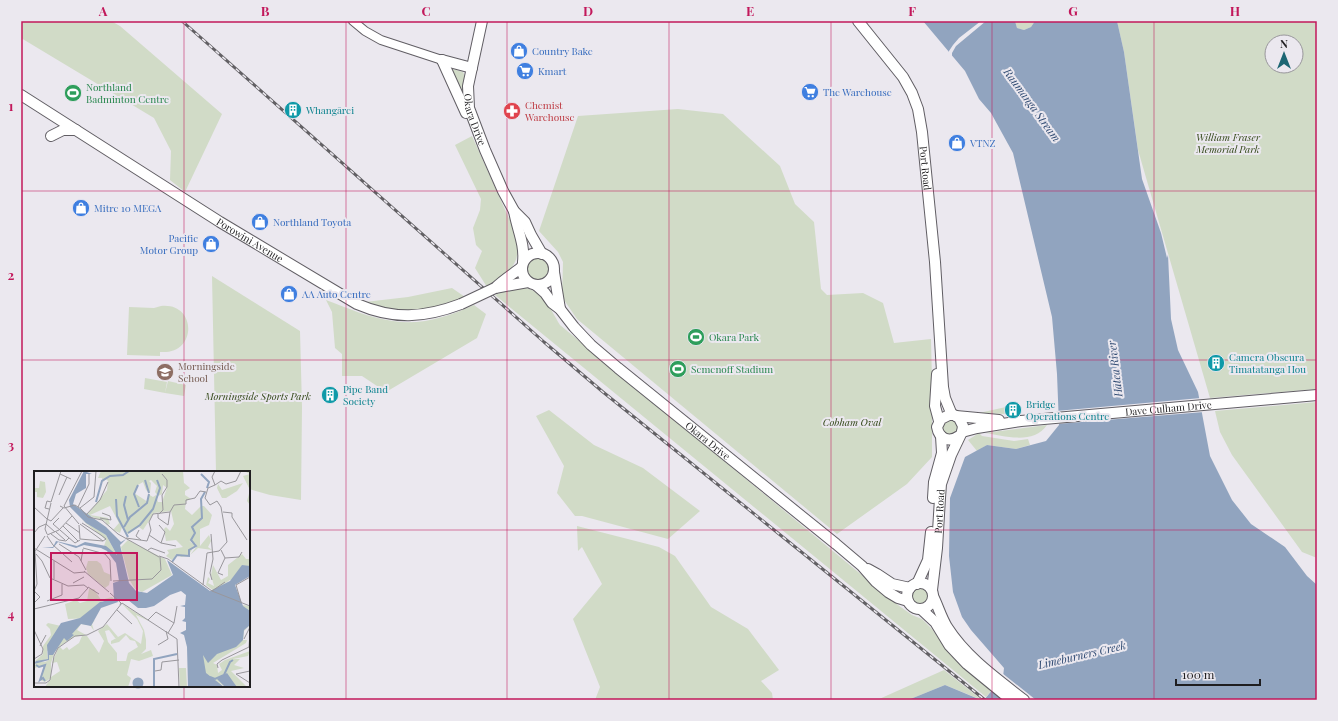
<svg xmlns="http://www.w3.org/2000/svg" width="1338" height="721" font-family="'Playfair Display',serif">
<style>
.green{fill:#d1dbc7;fill-rule:evenodd}
.water{fill:#91a4bf}
.pier{fill:#ebe8ef}
.lines{fill:none;stroke-linecap:round;stroke-linejoin:round}
.minor-casing{stroke:#615e64;stroke-width:10}
.major-casing{stroke:#615e64;stroke-width:12}
.minor{stroke:#fff;stroke-width:8}
.major{stroke:#fff;stroke-width:10}
.rail-casing{stroke:#626064;stroke-width:3}
.rail{stroke:#ebe8ef;stroke-width:1.5;stroke-dasharray:4.5;stroke-linecap:butt}
.major-bridge-casing{stroke:#615e64;stroke-width:12;stroke-linecap:butt}
.major-bridge{stroke:#fff;stroke-width:10}
.grid{fill:none;stroke:#c2185b;stroke-width:1;stroke-opacity:0.55}
.labels{text-anchor:middle;stroke-width:4;stroke-linejoin:round;paint-order:stroke}
.shop-label{font-size:10px;fill:#366cbe;stroke:#ebe8ef;text-anchor:start}
.leisure-label{font-size:10px;fill:#27864d;stroke:#ebe8ef;text-anchor:start}
.health-label{font-size:10px;fill:#be3a42;stroke:#ebe8ef;text-anchor:start}
.culture-label{font-size:10px;fill:#0d838f;stroke:#ebe8ef;text-anchor:start}
.street-label{font-size:10px;fill:#1f1e20;stroke:#ebe8ef}
.park-label{font-size:10px;font-style:italic;fill:#324717;stroke:#ebe8ef}
.education-label{font-size:10px;fill:#785e54;stroke:#ebe8ef;text-anchor:start}
.water-label{font-size:11px;font-style:italic;fill:#2e4971;stroke:#ebe8ef}
.inset-river{fill:none;stroke:#91a4bf;stroke-width:2}
.inset-road{fill:none;stroke:#99979c;stroke-width:1}
.view{fill:#c2185b;fill-opacity:0.15;stroke:#c2185b;stroke-width:2}
.inset-edge{fill:none;stroke:#1f1e20;stroke-width:2}
.neatline{fill:none;stroke:#c2185b;stroke-width:1.5}
.grid-label{font-size:13px;text-anchor:middle;font-weight:bold;fill:#c2185b}
</style>
<rect width="100%" height="100%" fill="#ebe8ef"/>
<path class="green" d="M 21,21 L 111,21 L 120,26 L 222,114 L 185,192 L 170,180 L 171,151 L 154,118 L 21,38 Z
M 1015,21 L 1035,21 L 1031,27 L 1024,30 L 1017,28 Z
M 1117,21 L 1317,21 L 1317,389 L 1210,398 L 1138,150 L 1124,52 ZM 1272,42 L 1296,42 L 1296,66 L 1272,66 Z
M 449,68 L 463,72 C 468,80 464,91 463,101 Z
M 678,109 L 723,114 L 780,166 L 795,204 L 814,222 L 821,289 L 827,295 L 863,293 L 883,303 L 894,343 L 931,339 L 932,381 L 932,457 L 907,484 L 837,534 L 577,319 L 562,297 L 563,262 L 558,252 L 539,231 L 578,116 Z
M 472,136 L 516,234 C 519,254 519,264 502,276 C 497,280 493,284 487,287 L 475,268 L 482,251 L 476,245 L 473,228 L 480,210 L 481,199 L 455,145 Z
M526 270a12 12 0 1 1 24 0a12 12 0 1 1-24 0Z
M 212,276 L 300,331 L 302,407 L 301,500 L 270,495 L 249,489 L 249,472 L 216,472 Z
M 522,287 C 544,291 549,307 560,325 L 898,605 L 912,615 L 922,619 L 932,629 L 943,645 L 992,690 L 986,697 L 495,295 L 509,289 Z
M 452,288 L 465,297 L 428,312 L 392,313 L 365,302 L 408,297 Z
M 326,300 C 347,308 370,318 393,321 C 420,326 450,316 474,305 L 486,314 L 477,338 L 386,392 L 362,376 L 342,376 L 342,354 L 335,348 L 332,312 Z
M 161,306 C 197,302 198,355 160,352 L 160,356 L 127,355 L 129,307 L 154,308 Z
M 145,378 L 167,382 L 165,393 L 144,389 Z
M 168,381 L 186,385 L 184,396 L 165,393 Z
M 1317,402 L 1317,558 L 1302,552 L 1232,455 L 1220,432 L 1215,411 Z
M 1006,407 L 1007,414 L 979,413 Z
M 549,410 L 594,445 L 643,468 L 700,511 L 668,539 L 582,516 L 575,516 L 557,493 L 564,466 L 536,416 Z
M942 427a8 8 0 1 1 16 0a8 8 0 1 1-16 0Z
M 1047,425 C 1034,445 1004,436 985,433 Z
M 979,433 L 982,436 L 1014,441 L 1028,439 L 1030,445 L 1016,449 L 987,445 L 977,451 L 968,440 Z
M 577,526 L 659,547 L 675,556 L 711,607 L 748,629 L 779,670 L 761,681 L 772,693 L 773,700 L 595,700 L 600,687 L 573,619 L 602,584 L 582,547 L 578,551 Z
M911 596a9 9 0 1 1 18 0a9 9 0 1 1-18 0Z
M 944,670 L 982,700 L 945,685 L 908,700 L 877,700 Z"/>
<path class="water" d="M 923,21 L 1015,21 L 1017,28 L 1024,30 L 1031,27 L 1035,21 L 1117,21 L 1124,52 L 1142,179 L 1161,233 L 1167,258 L 1168,255 L 1171,319 L 1178,350 L 1198,392 L 1210,456 L 1232,500 L 1251,524 L 1285,547 L 1307,576 L 1317,585 L 1317,700 L 984,700 L 1003,677 L 1004,668 L 971,630 L 962,617 L 953,592 L 949,556 L 950,498 L 965,457 L 987,445 L 1016,449 L 1046,441 L 1059,425 L 1057,374 L 1052,317 L 1013,153 L 991,113 L 979,99 L 965,71 Z
M 945,685 L 981,700 L 908,700 Z"/>
<path class="pier" d="M 981,21 L 986,21 L 956,46 L 952,53 L 952,59 L 949,56 L 949,51 L 953,45 L 959,38 Z
M 1201,398 L 1204,412 L 1057,424 L 1056,411 Z
M 1002,673 L 1036,700 L 1005,700 L 991,689 L 1002,676 Z"/>
<g class="lines">
<defs>
<path id="minor" d="M 353,21 L 365,31 L 381,40 L 442,60"/>
<g id="major">
<path id="s1" d="M 482,21 L 468,86 L 469,108 L 485,150 L 503,191 L 514,211 L 525,222 L 531,235 L 542,254"/>
<path id="s2" d="M 858,21 L 903,77 L 912,93 L 918,109 L 922,132 L 935,262 L 943,387 L 945,398 L 952,415"/>
<path d="M 442,60 L 466,113"/>
<path d="M 442,60 L 472,68"/>
<path id="s3" d="M 21,95 L 220,222 L 357,304 C 394,320 424,318 461,304"/>
<path d="M 51,136 L 63,130 L 76,130"/>
<path d="M 514,211 C 517,229 525,244 523,262"/>
<circle cx="538" cy="269" r="16"/>
<path d="M 554,272 L 560,309"/>
<path id="s4" d="M 536,285 L 545,293 L 552,303 L 560,309 L 574,327 L 591,345 L 618,368 L 836,544 L 862,566 L 876,582 L 888,592 L 898,598 L 908,601"/>
<path d="M 495,288 C 503,280 513,274 522,267"/>
<path d="M 495,288 L 528,282"/>
<path d="M 937,374 L 935,406 L 939,421"/>
<path d="M 956,416 L 999,420"/>
<path id="s5" d="M 962,432 L 977,428 L 1021,421 L 1317,395"/>
<path d="M 933,498 L 934,482 L 942,453 L 941,436"/>
<path d="M 868,569 L 877,574 L 892,584 L 910,588"/>
<circle cx="920" cy="596" r="13"/>
<path d="M 917,584 L 928,560 L 931,532"/>
<path id="s6" d="M 932,590 L 937,548 L 940,498 L 941,484 L 951,455 L 962,432 L 963,426 L 959,418 L 954,415 L 949,415 L 941,419 L 937,427 C 939,439 949,443 959,436"/>
<path d="M 933,596 C 938,606 941,617 947,627 C 966,657 996,678 1024,700"/>
<path d="M 921,609 L 935,622 L 949,645 L 967,664 L 1011,700"/>
</g>
</defs>
<use href="#minor" class="minor-casing"/>
<use href="#major" class="major-casing"/>
<use href="#minor" class="minor"/>
<use href="#major" class="major"/>
<defs>
<path id="rail" d="M 182,21 L 544,342 L 603,392 L 985,700"/>
</defs>
<use href="#rail" class="rail-casing"/>
<use href="#rail" class="rail"/>
<defs>
<path id="major-bridge" d="M 461,304 L 495,288"/>
</defs>
<use href="#major-bridge" class="major-bridge-casing"/>
<use href="#major-bridge" class="major-bridge"/>
</g>
<path class="grid" d="M 184,21 L 184,472M 346,21 L 346,700M 507,21 L 507,700M 669,21 L 669,700M 831,21 L 831,700M 992,21 L 992,700M 1154,21 L 1154,700M 21,191 L 1317,191M 21,360 L 1317,360M 21,530 L 35,530M 249,530 L 1317,530M 184,686 L 184,700"/>
<defs>
<symbol id="shop-disc" viewBox="-11 -11 22 22"><circle r="9.5" fill="#3f7fe0" stroke="#ebe8ef"/><path d="M-5-2.5h2.3a2.7 3.5 0 0 1 5.4 0H5L5.5 6h-11ZM-1.5-2.5h3a1.5 2.3 0 0 0-3 0Z" fill="#fff"/></symbol>
<symbol id="supermarket-disc" viewBox="-11 -11 22 22"><circle r="9.5" fill="#3f7fe0" stroke="#ebe8ef"/><path d="M-6-5.5h2.5l.6 2H6L4.5 2H-2.5L-4.4-4H-6ZM-1.5 3.2a1.3 1.3 0 1 0 .1 0ZM3 3.2a1.3 1.3 0 1 0 .1 0Z" fill="#fff"/></symbol>
<symbol id="stadium-disc" viewBox="-11 -11 22 22"><circle r="9.5" fill="#2e9e5b" stroke="#ebe8ef"/><path d="M0-5a6.5 5 0 1 0 0 10a6.5 5 0 1 0 0-10ZM-3.5-1.8h7v3.6h-7Z" fill="#fff"/></symbol>
<symbol id="building-disc" viewBox="-11 -11 22 22"><circle r="9.5" fill="#0f9aa8" stroke="#ebe8ef"/><path d="M-4-6H4V6H1V3H-1V6H-4ZM-2.5-4.3h1.7v1.8h-1.7ZM.8-4.3h1.7v1.8H.8ZM-2.5-1h1.7V.8h-1.7ZM.8-1h1.7V.8H.8Z" fill="#fff"/></symbol>
<symbol id="pharmacy-disc" viewBox="-11 -11 22 22"><circle r="9.5" fill="#e0444e" stroke="#ebe8ef"/><path d="M-2-6h4v4h4v4h-4v4h-4v-4h-4v-4h4Z" fill="#fff"/></symbol>
<symbol id="school-disc" viewBox="-11 -11 22 22"><circle r="9.5" fill="#8d6e63" stroke="#ebe8ef"/><path d="M0-5L7-2L0 1L-7-2ZM-4 1L0 2.5L4 1V4Q0 6-4 4Z" fill="#fff"/></symbol>
</defs>
<g fill-rule="evenodd">
<use href="#shop-disc" x="509" y="41" width="20" height="20"/>
<use href="#supermarket-disc" x="515" y="61" width="20" height="20"/>
<use href="#supermarket-disc" x="800" y="82" width="20" height="20"/>
<use href="#stadium-disc" x="63" y="83" width="20" height="20"/>
<use href="#building-disc" x="283" y="100" width="20" height="20"/>
<use href="#pharmacy-disc" x="502" y="101" width="20" height="20"/>
<use href="#shop-disc" x="947" y="133" width="20" height="20"/>
<use href="#shop-disc" x="71" y="198" width="20" height="20"/>
<use href="#shop-disc" x="250" y="212" width="20" height="20"/>
<use href="#shop-disc" x="201" y="234" width="20" height="20"/>
<use href="#shop-disc" x="279" y="284" width="20" height="20"/>
<use href="#stadium-disc" x="686" y="327" width="20" height="20"/>
<use href="#building-disc" x="1206" y="353" width="20" height="20"/>
<use href="#stadium-disc" x="668" y="359" width="20" height="20"/>
<use href="#school-disc" x="155" y="362" width="20" height="20"/>
<use href="#building-disc" x="320" y="385" width="20" height="20"/>
<use href="#building-disc" x="1003" y="400" width="20" height="20"/>
</g>
<g class="labels">
<g class="shop-label">
<text x="532" y="55">Country Bake</text>
<text x="538" y="75">Kmart</text>
<text x="823" y="96">The Warehouse</text>
<text x="970" y="147">VTNZ</text>
<text x="94" y="212">Mitre 10 MEGA</text>
<text x="273" y="226">Northland Toyota</text>
<text x="198" y="242" text-anchor="end">Pacific<tspan x="198" dy="12">Motor Group</tspan></text>
<text x="302" y="298">AA Auto Centre</text>
</g>
<g class="leisure-label">
<text x="86" y="91">Northland<tspan x="86" dy="12">Badminton Centre</tspan></text>
<text x="709" y="341">Okara Park</text>
<text x="691" y="373">Semenoff Stadium</text>
</g>
<g class="health-label">
<text x="525" y="109">Chemist<tspan x="525" dy="12">Warehouse</tspan></text>
</g>
<g class="culture-label">
<text x="306" y="114">Whangārei</text>
<text x="1229" y="361">Camera Obscura<tspan x="1229" dy="12">Timatatanga Hou</tspan></text>
<text x="343" y="393">Pipe Band<tspan x="343" dy="12">Society</tspan></text>
<text x="1026" y="408">Bridge<tspan x="1026" dy="12">Operations Centre</tspan></text>
</g>
<g class="street-label">
<text dy="4" stroke="none"><textPath href="#s1" startOffset="101">Okara Drive</textPath></text>
<text dy="4" stroke="none"><textPath href="#s2" startOffset="167">Port Road</textPath></text>
<text dy="4" stroke="none"><textPath href="#s3" startOffset="271">Porowini Avenue</textPath></text>
<text dy="4" stroke="none"><textPath href="#s5" startOffset="208">Dave Culham Drive</textPath></text>
<text dy="4" stroke="none"><textPath href="#s4" startOffset="233">Okara Drive</textPath></text>
<text dy="4" stroke="none"><textPath href="#s6" startOffset="79">Port Road</textPath></text>
</g>
<g class="park-label">
<text x="1228" y="141">William Fraser<tspan x="1228" dy="12">Memorial Park</tspan></text>
<text x="258" y="400">Morningside Sports Park</text>
<text x="852" y="426">Cobham Oval</text>
</g>
<g class="education-label">
<text x="178" y="370">Morningside<tspan x="178" dy="12">School</tspan></text>
</g>
<g class="water-label">
<text transform="translate(1032 105) rotate(54)" y="4">Raumanga Stream</text>
<text transform="translate(1115 369) rotate(-97)" y="4">Hātea River</text>
<text transform="translate(1082 655) rotate(-13)" y="4">Limeburners Creek</text>
</g>
</g>
<g transform="translate(34 471)">
<rect width="216" height="216" fill="#ebe8ef"/>
<path d="M 67,0 L 149,0 L 150,12 L 156,17 L 151,20 L 151,24 L 157,28 L 152,30 L 151,38 L 158,44 L 167,35 L 170,35 L 178,44 L 175,54 L 166,58 L 166,75 L 175,64 L 177,70 L 174,76 L 178,79 L 164,77 L 156,84 L 163,75 L 161,72 L 155,70 L 161,74 L 154,85 L 147,86 L 143,83 L 138,89 L 132,85 L 135,82 L 133,79 L 149,76 L 142,69 L 132,70 L 130,58 L 132,56 L 136,60 L 140,53 L 137,40 L 120,42 L 109,59 L 105,56 L 94,63 L 88,56 L 86,62 L 79,59 L 85,52 L 76,35 L 56,44 L 74,47 L 76,53 L 73,54 L 71,50 L 53,44 L 73,19 L 74,10 L 72,8 L 69,11 L 68,7 L 64,7 ZM 117,9 L 123,15 L 121,21 L 124,25 L 128,23 L 129,14 L 133,17 L 128,31 L 124,31 L 122,24 L 119,26 L 114,23 L 114,31 L 100,22 L 104,14 L 109,11 L 112,19 L 116,22 L 117,12 L 115,10 ZM 210,0 L 216,0 L 216,34 L 213,30 L 216,19 L 209,5 L 216,3 ZM 6,10 L 11,11 L 12,21 L 9,27 L 3,26 L 3,21 L 0,21 L 0,17 L 5,17 ZM 209,12 L 203,20 L 192,27 L 188,27 L 183,17 L 184,13 L 188,19 ZM 48,49 L 72,64 L 83,84 L 70,75 L 72,69 ZM 94,69 L 131,88 L 138,104 L 108,121 L 101,118 L 95,108 L 87,76 ZM 208,83 L 212,88 L 216,88 L 216,101 L 199,110 L 196,109 L 180,120 L 172,114 L 174,106 L 176,108 L 174,112 L 180,115 L 177,104 L 179,94 L 187,109 L 194,105 L 194,94 ZM 54,90 L 63,90 L 67,93 L 70,101 L 77,104 L 75,114 L 71,117 L 54,103 L 52,97 ZM 55,118 L 60,118 L 67,129 L 78,126 L 80,128 L 68,130 L 56,147 L 34,148 L 31,133 L 42,129 L 46,132 L 53,130 ZM 183,131 L 216,135 L 216,154 L 210,160 L 209,169 L 213,169 L 212,172 L 179,192 L 183,194 L 184,202 L 188,199 L 185,193 L 191,189 L 216,180 L 214,185 L 199,188 L 206,188 L 200,194 L 210,197 L 197,200 L 213,216 L 191,216 L 182,208 L 190,216 L 167,216 L 166,186 ZM 88,133 L 117,151 L 102,144 L 110,159 L 112,169 L 112,178 L 107,183 L 117,179 L 119,185 L 105,190 L 97,188 L 93,204 L 97,207 L 94,216 L 11,216 L 17,207 L 11,211 L 6,209 L 10,195 L 0,197 L 0,210 L 0,193 L 1,194 L 3,191 L 11,191 L 15,189 L 15,180 L 25,175 L 26,165 L 30,161 L 27,156 L 29,162 L 25,165 L 23,175 L 13,180 L 14,188 L 0,191 L 9,183 L 9,175 L 17,164 L 16,158 L 12,154 L 14,152 L 27,155 L 42,149 L 57,155 L 58,151 L 61,149 L 58,153 L 60,160 L 56,154 L 47,153 L 43,159 L 52,164 L 40,166 L 26,175 L 21,180 L 17,192 L 17,206 L 26,200 L 23,191 L 18,192 L 24,178 L 26,176 L 29,179 L 33,176 L 35,179 L 45,172 L 48,165 L 53,165 L 65,182 L 70,170 L 64,160 L 73,153 L 84,166 L 82,167 L 81,167 L 75,159 L 71,160 L 74,171 L 83,182 L 83,190 L 92,190 L 94,182 L 104,176 L 101,170 L 96,169 L 92,164 L 85,171 L 77,173 L 77,170 L 91,162 L 107,173 L 109,160 L 103,148 ZM 145,197 L 152,197 L 153,216 L 146,216 Z" fill="#d1dbc7" fill-rule="evenodd"/>
<path d="M 50,0 L 58,3 L 52,3 L 52,17 L 42,23 L 39,33 L 72,56 L 87,71 L 92,68 L 86,74 L 95,112 L 102,120 L 113,122 L 139,104 L 133,89 L 176,120 L 196,110 L 208,94 L 216,95 L 216,105 L 201,114 L 209,135 L 216,140 L 216,154 L 210,159 L 209,169 L 202,176 L 183,183 L 174,192 L 169,184 L 172,202 L 190,216 L 154,216 L 153,176 L 150,164 L 146,162 L 152,159 L 152,151 L 148,150 L 151,147 L 151,136 L 146,135 L 151,134 L 152,124 L 147,120 L 136,124 L 120,135 L 112,137 L 104,137 L 94,129 L 83,128 L 84,131 L 67,137 L 57,155 L 47,153 L 38,163 L 40,164 L 33,170 L 30,167 L 19,184 L 15,184 L 15,189 L 0,193 L 2,190 L 14,188 L 13,174 L 27,152 L 46,147 L 66,131 L 80,128 L 79,112 L 85,110 L 82,92 L 73,80 L 67,77 L 50,74 L 42,77 L 24,71 L 19,77 L 8,77 L 19,76 L 22,70 L 43,75 L 51,71 L 72,75 L 83,84 L 72,64 L 52,52 L 36,36 L 35,29 ZM 193,202 L 200,212 L 203,216 L 191,216 L 183,208 ZM98.5 212a5.5 5.5 0 1 1 11 0a5.5 5.5 0 1 1-11 0Z" fill="#91a4bf"/>
<path class="inset-river" d="M 167,3 L 175,11 L 173,17M 111,9 L 115,22M 104,14 L 100,23 L 105,36M 92,25 L 90,34 L 94,49M 82,28 L 83,45 L 94,66M 62,31 L 68,10 L 76,5 L 89,4 L 95,0M 90,56 L 96,46 L 113,32 L 115,23M 94,62 L 106,54 L 119,38 L 126,17 L 123,9M 138,91 L 143,84 L 155,85 L 155,79 L 162,75 L 157,69 L 161,62 L 158,56 L 168,47 L 167,28 L 171,21M 2,194 L 5,196 L 11,194 L 6,209 L 9,207 L 11,210M 176,206 L 181,208 L 190,204 L 196,191 L 199,189M 120,216 L 120,188 L 143,183"/>
<path class="inset-road" d="M 26,3 L 37,8M 181,14 L 187,10 L 192,13 L 202,10 L 207,0M 25,24 L 33,6M 17,31 L 27,0M 26,35 L 30,37 L 41,34 L 47,38 L 54,46 L 68,49 L 84,63 L 125,86M 0,36 L 13,48M 44,36 L 55,13 L 55,3M 46,37 L 60,26 L 62,0M 15,38 L 11,37 L 13,30 L 17,31M 189,41 L 198,42 L 198,46 L 213,69M 124,43 L 124,47 L 134,54 L 136,41M 125,43 L 129,39 L 128,24 L 133,16 L 133,9 L 128,3M 52,44 L 66,29 L 74,11M 25,47 L 19,53 L 41,72 L 46,69M 66,47 L 77,49 L 76,45 L 68,42M 13,48 L 17,50 L 29,37M 32,52 L 46,62M 48,52 L 67,64 L 72,68 L 69,70M 12,53 L 21,61M 45,53 L 30,35 L 48,0M 46,53 L 69,70M 45,54 L 46,68M 29,55 L 44,70M 105,59 L 102,65 L 107,69M 22,61 L 31,69M 0,62 L 5,56 L 12,53M 13,63 L 11,58 L 17,32M 17,63 L 25,69 L 32,70 L 35,67M 177,63 L 179,88 L 176,102 L 178,109M 13,64 L 25,59 L 38,45M 115,64 L 127,72 L 131,61 L 125,54M 13,65 L 19,74 L 38,91M 92,67 L 113,70 L 117,59 L 115,51 L 119,43 L 136,41 L 140,34 L 152,33 L 152,29 L 161,27 L 166,20 L 172,21M 46,68 L 69,70M 127,72 L 142,75M 25,73 L 45,86M 0,77 L 40,102 L 51,101M 49,77 L 71,83 L 76,89 L 77,110M 114,79 L 117,77 L 131,82M 187,79 L 191,87 L 184,102 L 189,104M 0,82 L 11,65M 2,83 L 8,90 L 16,107M 125,85 L 134,88 L 178,120 L 216,135M 45,86 L 52,99M 191,87 L 205,86 L 208,81M 47,90 L 49,78M 50,100 L 75,121M 20,108 L 20,90M 79,110 L 118,108 L 127,99 L 126,86M 39,112 L 50,106M 169,114 L 173,82 L 185,80 L 193,71 L 187,36 L 183,30 L 176,34 L 171,27 L 174,17 L 181,14 L 178,6 L 181,0M 54,116 L 65,123M 178,120 L 191,111M 76,122 L 87,132 L 86,134M 13,130 L 28,124 L 28,113M 207,131 L 202,114 L 216,106M 0,132 L 6,126 L 0,120 L 3,113 L 1,81M 0,138 L 45,127 L 54,117 L 50,114 L 34,115 L 16,107M 83,139 L 98,153M 114,149 L 122,141 L 140,152M 0,159 L 9,178 L 8,183 L 0,188M 134,162 L 140,152 L 143,135M 210,168 L 216,156M 124,174 L 134,168 L 132,160M 6,175 L 12,164M 215,176 L 216,162M 184,197 L 183,193 L 188,189 L 215,176M 121,200 L 127,199 L 128,191 L 145,189M 216,200 L 202,203 L 216,212M 0,212 L 12,212 L 16,209 L 20,185 L 24,177 L 41,165 L 53,164 L 69,156 L 88,132 L 143,168 L 145,216"/>
<path class="view" d="M 17,82 L 103,82 L 103,129 L 17,129 Z"/>
<rect width="216" height="216" class="inset-edge"/>
</g>
<rect width="1338" height="721" fill="none" stroke="#ebe8ef" stroke-width="44"/>
<g transform="translate(1284 54)"><circle r="19" fill="#ebe8ef" stroke="#99979c"/>
<path d="M0-3L7 15L0 10L-7 15Z" fill="#1d6673"/>
<text y="-6" font-size="11" font-weight="bold" text-anchor="middle" fill="#1f1e20">N</text>
</g>
<path d="M1176 679v6h84v-6" fill="none" stroke="#1f1e20" stroke-width="2"/>
<text x="1182" y="679" font-size="12" fill="#1f1e20" stroke="#ebe8ef" stroke-width="3" paint-order="stroke">100 m</text>
<rect x="22" y="22" width="1294" height="677" class="neatline"/>
<g class="grid-label">
<text x="103" y="16">A</text>
<text x="265" y="16">B</text>
<text x="426" y="16">C</text>
<text x="588" y="16">D</text>
<text x="750" y="16">E</text>
<text x="912" y="16">F</text>
<text x="1073" y="16">G</text>
<text x="1235" y="16">H</text>
<text x="11" y="111">1</text>
<text x="11" y="280">2</text>
<text x="11" y="450">3</text>
<text x="11" y="619">4</text>
</g>
</svg>
